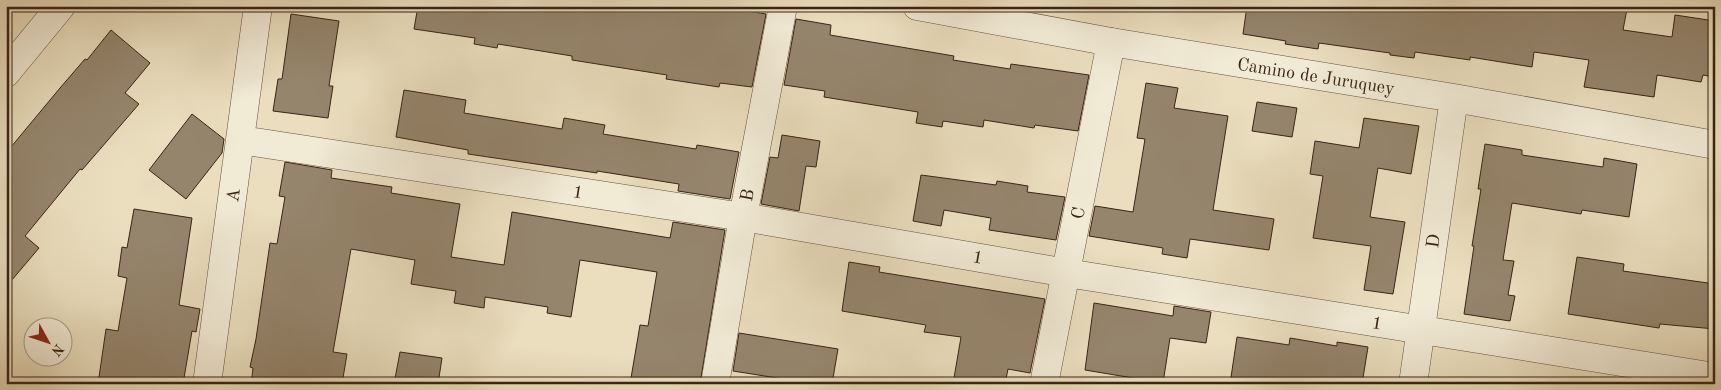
<svg xmlns="http://www.w3.org/2000/svg" width="1721" height="390" font-family="'Old Standard TT',serif">
<style>
.building{fill:#95856d;stroke:#392416}
.lines{fill:none;stroke-linecap:round;stroke-linejoin:round}
.minor-casing{stroke:#655240;stroke-width:29}
.tertiary-casing{stroke:#655240;stroke-width:29}
.minor{stroke:#f1ead5;stroke-width:28}
.tertiary{stroke:#f1ead5;stroke-width:28}
.labels{text-anchor:middle;stroke-width:4.5;stroke-linejoin:round;paint-order:stroke}
.street-label{font-size:18px;fill:#392416;stroke:#f1ead5}
</style>
<rect width="100%" height="100%" fill="#eadebe"/>
<filter id="stains"><feTurbulence type="fractalNoise" baseFrequency=".004" numOctaves="4"/><feColorMatrix values="0 0 0 0 .2 0 0 0 0 .09 0 0 0 0 .02 0 0 0 .5 -.17"/></filter>
<radialGradient id="worn" r=".72"><stop offset=".6" stop-color="#630" stop-opacity="0"/><stop offset="1" stop-color="#630" stop-opacity=".3"/></radialGradient>
<path class="building" d="M 418,6 L 717,6 L 766,14 L 752,87 L 720,83 L 719,87 L 666,79 L 667,75 L 572,60 L 572,56 L 498,44 L 497,48 L 474,44 L 475,38 L 414,29 Z
M 1247,6 L 1613,6 L 1627,9 L 1623,30 L 1672,37 L 1675,15 L 1715,21 L 1715,77 L 1703,75 L 1701,82 L 1657,75 L 1654,97 L 1584,87 L 1589,60 L 1534,52 L 1532,67 L 1470,57 L 1470,60 L 1415,52 L 1414,58 L 1390,55 L 1390,53 L 1319,43 L 1318,49 L 1285,44 L 1286,41 L 1243,34 Z
M 291,14 L 339,21 L 329,86 L 333,86 L 328,118 L 273,111 L 278,79 L 282,79 Z
M 796,19 L 831,25 L 830,35 L 954,56 L 953,60 L 1010,69 L 1011,64 L 1089,75 L 1078,131 L 1035,125 L 1034,128 L 984,120 L 983,127 L 943,121 L 942,127 L 916,123 L 918,112 L 824,97 L 825,91 L 784,85 Z
M 111,30 L 150,63 L 125,93 L 139,104 L 82,170 L 80,169 L 25,236 L 39,248 L 6,287 L 6,153 L 60,88 L 85,59 L 87,60 Z
M 1146,83 L 1178,88 L 1174,108 L 1228,116 L 1213,210 L 1274,219 L 1269,250 L 1190,239 L 1187,258 L 1162,254 L 1163,248 L 1089,236 L 1095,206 L 1133,212 L 1145,139 L 1137,138 Z
M 404,90 L 466,100 L 464,113 L 562,129 L 564,118 L 605,125 L 603,134 L 696,149 L 697,145 L 739,152 L 730,199 L 678,191 L 679,184 L 597,171 L 597,173 L 468,154 L 468,150 L 396,137 Z
M 1257,102 L 1297,108 L 1292,137 L 1252,131 Z
M 192,114 L 224,139 L 222,153 L 186,199 L 149,170 Z
M 1364,118 L 1419,126 L 1411,174 L 1378,168 L 1370,217 L 1405,222 L 1393,294 L 1364,290 L 1371,246 L 1313,238 L 1323,176 L 1310,174 L 1315,141 L 1359,148 Z
M 782,135 L 820,141 L 816,167 L 806,166 L 799,211 L 761,204 L 770,157 L 778,158 Z
M 1485,144 L 1522,150 L 1522,155 L 1603,167 L 1604,158 L 1637,164 L 1629,217 L 1582,210 L 1581,214 L 1512,203 L 1503,260 L 1514,261 L 1508,295 L 1515,296 L 1510,321 L 1464,314 L 1474,246 L 1472,246 L 1481,189 L 1478,189 Z
M 285,162 L 332,170 L 331,178 L 392,187 L 391,193 L 460,204 L 451,257 L 504,265 L 512,212 L 670,238 L 673,222 L 725,230 L 700,384 L 630,384 L 640,325 L 648,326 L 657,272 L 580,260 L 571,317 L 547,313 L 548,307 L 485,297 L 484,308 L 454,303 L 456,291 L 411,284 L 415,260 L 351,249 L 333,352 L 347,354 L 342,384 L 251,384 L 253,368 L 250,367 L 256,339 L 270,243 L 277,244 L 285,197 L 279,196 Z
M 921,175 L 996,185 L 997,181 L 1028,186 L 1027,192 L 1065,197 L 1056,240 L 989,230 L 991,218 L 944,210 L 941,226 L 913,221 Z
M 134,209 L 192,218 L 179,305 L 200,309 L 196,332 L 192,331 L 183,384 L 98,384 L 106,329 L 118,331 L 127,278 L 118,276 L 122,247 L 127,248 Z
M 1577,257 L 1624,264 L 1623,271 L 1715,284 L 1715,329 L 1660,324 L 1659,328 L 1568,314 Z
M 849,262 L 880,267 L 879,272 L 1045,299 L 1030,373 L 1008,369 L 1005,384 L 953,384 L 961,337 L 924,332 L 926,325 L 842,311 Z
M 1094,303 L 1173,316 L 1174,306 L 1211,312 L 1206,343 L 1170,338 L 1163,383 L 1085,370 Z
M 739,333 L 838,349 L 832,384 L 815,384 L 733,371 Z
M 1237,337 L 1289,345 L 1290,338 L 1337,346 L 1337,342 L 1368,347 L 1362,384 L 1230,384 Z
M 400,352 L 442,358 L 438,384 L 394,384 Z"/>
<g class="lines">
<defs>
<path id="minor" d="M 6,73 L 61,6
M 241,140 L 743,217 L 1067,273 L 1715,377
M 207,384 L 258,6
M 715,384 L 743,217 L 783,6
M 1044,384 L 1111,42"/>
<path id="tertiary" d="M 917,6 L 1111,42 L 1454,98 L 1715,145
M 1413,384 L 1454,98"/>
</defs>
<use href="#minor" class="minor-casing"/>
<use href="#tertiary" class="tertiary-casing"/>
<use href="#minor" class="minor"/>
<use href="#tertiary" class="tertiary"/>
</g>
<g class="labels">
<g class="street-label">
<text transform="translate(1316 76) rotate(9)" y="6">Camino de Juruquey</text>
<text transform="translate(578 192) rotate(9)" y="6">1</text>
<text transform="translate(233 195) rotate(-82)" y="6">A</text>
<text transform="translate(747 195) rotate(-79)" y="6">B</text>
<text transform="translate(1078 213) rotate(-79)" y="6">C</text>
<text transform="translate(1433 241) rotate(-82)" y="6">D</text>
<text transform="translate(978 257) rotate(10)" y="6">1</text>
<text transform="translate(1377 323) rotate(9)" y="6">1</text>
</g>
</g>
<rect width="1721" height="390" fill="none" stroke="#eadebe" stroke-width="25"/>
<rect x="8" y="8" width="1706" height="375" fill="none" stroke="#392416" stroke-width="2.5"/>
<rect x="12" y="12" width="1696" height="365" fill="none" stroke="#392416"/>
<g transform="translate(48 342) rotate(130)"><circle r="24" fill="#f1ead5" stroke="#a79b89"/>
<path d="M0-4L9 19L0 12L-9 19Z" fill="#8f2418"/>
<text y="-8" font-size="14" font-weight="bold" text-anchor="middle" fill="#392416">N</text>
</g>
<rect width="100%" height="100%" filter="url(#stains)"/>
<rect width="100%" height="100%" fill="url(#worn)"/>
</svg>
